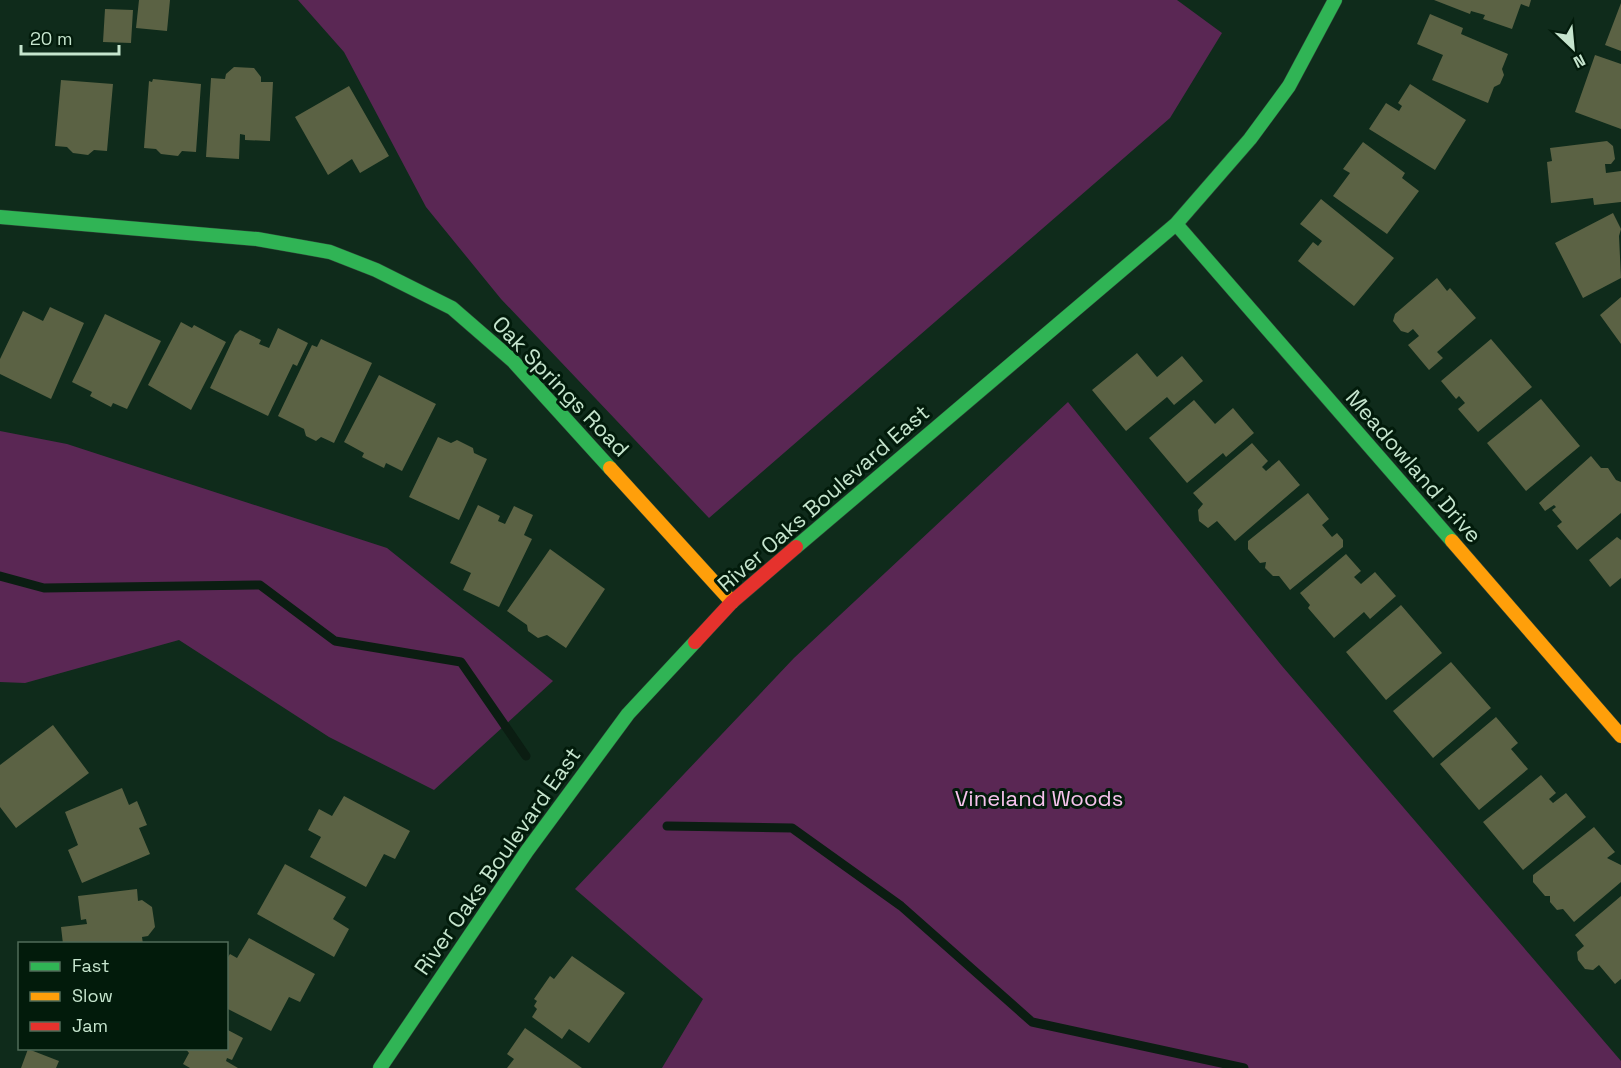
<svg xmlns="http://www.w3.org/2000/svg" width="1621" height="1068" font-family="'Space Grotesk',sans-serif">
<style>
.green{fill:#5a2754}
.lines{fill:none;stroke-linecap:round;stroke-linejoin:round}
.stream{stroke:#0b1d12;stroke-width:9}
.building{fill:#5b6244}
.fast-casing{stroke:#2f4638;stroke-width:15}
.slow-casing{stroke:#2f4638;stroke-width:15}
.jam-casing{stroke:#2f4638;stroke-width:15}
.fast{stroke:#30b455;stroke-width:14}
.slow{stroke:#ff9f0a;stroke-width:14}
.jam{stroke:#e5322d;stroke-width:14}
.labels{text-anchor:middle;stroke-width:6;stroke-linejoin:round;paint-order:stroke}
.street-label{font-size:22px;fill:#c6e5ce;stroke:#021b0b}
.park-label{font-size:22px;fill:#f7c3ed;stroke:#021b0b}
</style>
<rect width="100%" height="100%" fill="#0f2b1b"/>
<path class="green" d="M 298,0 L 1177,0 L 1222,33 L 1170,118 L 709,518 L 501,299 L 426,207 L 344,52 Z
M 1068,402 L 1282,666 L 1621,1061 L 1621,1068 L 662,1068 L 703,999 L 575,889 L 794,658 Z
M 0,431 L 67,444 L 387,548 L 553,681 L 434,790 L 329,737 L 179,640 L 25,683 L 0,682 Z"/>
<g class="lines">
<path class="stream" d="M 0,576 L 44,588 L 260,585 L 335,641 L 461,662 L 526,756
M 667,826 L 792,828 L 901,906 L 1032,1022 L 1244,1068"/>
</g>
<path class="building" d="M 139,0 L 170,0 L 167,31 L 136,28 Z
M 1434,0 L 1531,0 L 1529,7 L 1521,4 L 1512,29 L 1483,19 L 1485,15 L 1471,11 L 1470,14 Z
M 1621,3 L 1621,51 L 1605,45 Z
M 105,9 L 133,10 L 131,43 L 103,42 Z
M 1430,14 L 1463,28 L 1461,34 L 1508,54 L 1502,69 L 1504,75 L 1500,84 L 1494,87 L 1488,103 L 1432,80 L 1443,55 L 1417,44 Z
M 1595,55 L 1621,64 L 1621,129 L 1575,112 Z
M 234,67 L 254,68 L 261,77 L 261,82 L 273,82 L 270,141 L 245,140 L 245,135 L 240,134 L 239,159 L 206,157 L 211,78 L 225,79 L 226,74 Z
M 153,79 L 201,84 L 196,152 L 182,151 L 178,156 L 161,154 L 156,149 L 144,148 L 149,81 L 152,82 Z
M 61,80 L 113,84 L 107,151 L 94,150 L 88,155 L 73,153 L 67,147 L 55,146 Z
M 1410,84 L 1466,120 L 1435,170 L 1369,129 L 1386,103 L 1399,111 L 1402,106 L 1398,103 Z
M 349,86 L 389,156 L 360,173 L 352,159 L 328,175 L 295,117 Z
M 1607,141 L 1613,146 L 1615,159 L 1611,164 L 1605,164 L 1606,173 L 1621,171 L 1621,202 L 1594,205 L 1593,198 L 1551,203 L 1547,162 L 1552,161 L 1550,148 Z
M 1363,142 L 1405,173 L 1402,178 L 1419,191 L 1387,234 L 1333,196 L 1350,173 L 1343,169 Z
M 1321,199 L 1394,258 L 1354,306 L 1298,261 L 1313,242 L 1318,246 L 1322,241 L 1300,224 Z
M 1613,213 L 1621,229 L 1619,236 L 1621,278 L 1583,298 L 1555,243 Z
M 1437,278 L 1447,291 L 1450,288 L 1476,318 L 1437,352 L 1443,358 L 1429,370 L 1408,345 L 1419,336 L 1413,329 L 1408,333 L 1401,331 L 1393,321 L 1395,314 Z
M 1621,297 L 1621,344 L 1600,315 Z
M 50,307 L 84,323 L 51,399 L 0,374 L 0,359 L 23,311 L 43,321 Z
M 105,314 L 161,341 L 127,409 L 113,403 L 111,407 L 90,396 L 92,392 L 72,382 Z
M 181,322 L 192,328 L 194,325 L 226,342 L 191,410 L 148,385 Z
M 278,328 L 308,343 L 297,366 L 293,364 L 268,416 L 210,388 L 235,335 L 240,330 L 261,340 L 259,344 L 269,348 Z
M 321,339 L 372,363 L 334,443 L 321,437 L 316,441 L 306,436 L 304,429 L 278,416 L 312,345 L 317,347 Z
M 1491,339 L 1532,387 L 1478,432 L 1458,409 L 1465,403 L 1459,396 L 1456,399 L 1441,381 Z
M 1137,353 L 1157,377 L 1182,356 L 1203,381 L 1174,405 L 1167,397 L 1126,431 L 1092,390 Z
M 379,375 L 436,404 L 402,471 L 386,463 L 384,468 L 362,457 L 364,453 L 344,442 Z
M 1541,399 L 1580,446 L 1526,491 L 1487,443 Z
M 1194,400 L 1215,424 L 1233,408 L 1254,433 L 1226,457 L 1223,453 L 1187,483 L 1149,438 Z
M 438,437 L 451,443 L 457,440 L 473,448 L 474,453 L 487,459 L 459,520 L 409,497 Z
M 1252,443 L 1268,461 L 1262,467 L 1266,471 L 1279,460 L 1300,485 L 1235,541 L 1217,521 L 1208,528 L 1199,521 L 1198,510 L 1203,504 L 1193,493 Z
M 1591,456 L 1601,468 L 1608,468 L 1616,480 L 1621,482 L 1621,513 L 1577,550 L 1557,526 L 1562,522 L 1552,510 L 1556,507 L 1554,505 L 1545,511 L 1539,503 Z
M 1308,493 L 1329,519 L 1322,525 L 1332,537 L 1337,533 L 1343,540 L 1343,547 L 1290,590 L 1279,576 L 1273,576 L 1265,568 L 1266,562 L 1260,563 L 1248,549 L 1248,541 Z
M 478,505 L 500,516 L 498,521 L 505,524 L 514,506 L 533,515 L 524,535 L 532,539 L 499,607 L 463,590 L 471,573 L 450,563 Z
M 1617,537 L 1621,540 L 1621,578 L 1610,587 L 1589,560 Z
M 550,549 L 605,589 L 566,648 L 547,635 L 538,638 L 528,631 L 527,625 L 507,611 Z
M 1346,554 L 1361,571 L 1354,577 L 1361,584 L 1375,572 L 1396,596 L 1370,619 L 1364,612 L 1334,638 L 1308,608 L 1310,605 L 1300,593 Z
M 1401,605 L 1442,653 L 1386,700 L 1346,652 Z
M 1451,662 L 1491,708 L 1433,758 L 1393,711 Z
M 1496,717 L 1518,743 L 1511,749 L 1528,769 L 1479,810 L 1440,764 Z
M 53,725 L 89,773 L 16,828 L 0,807 L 0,765 Z
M 1541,775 L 1556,793 L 1549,799 L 1553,803 L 1566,793 L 1586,817 L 1523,870 L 1483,822 Z
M 122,788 L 129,805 L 137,801 L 147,825 L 139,828 L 150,854 L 82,883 L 68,850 L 78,845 L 65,812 Z
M 344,796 L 410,831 L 395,859 L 384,854 L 366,887 L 310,857 L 321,837 L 308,830 L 319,809 L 332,816 Z
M 1594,827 L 1615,852 L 1607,858 L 1621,865 L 1621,882 L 1574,922 L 1563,909 L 1557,910 L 1550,902 L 1550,896 L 1545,896 L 1533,882 L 1533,875 Z
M 285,864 L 346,897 L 333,919 L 349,929 L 334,957 L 257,914 Z
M 137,889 L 138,901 L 142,900 L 152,907 L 155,927 L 148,936 L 142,937 L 143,944 L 63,944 L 61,927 L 87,924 L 86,919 L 81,920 L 78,896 Z
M 1621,896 L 1621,979 L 1615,984 L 1599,965 L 1593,970 L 1585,969 L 1578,960 L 1577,952 L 1584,946 L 1575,935 Z
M 249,938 L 315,974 L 300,1002 L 289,997 L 271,1031 L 226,1008 L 226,960 L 230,954 L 237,958 Z
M 572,956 L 625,993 L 589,1043 L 569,1029 L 562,1039 L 532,1017 L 537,1009 L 534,1006 L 537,1001 L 534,999 L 550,976 L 554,979 Z
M 525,1028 L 582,1068 L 507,1068 L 514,1059 L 507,1054 Z
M 226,1029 L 243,1038 L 232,1060 L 227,1058 L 226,1061 L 238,1068 L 190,1068 L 183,1064 L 189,1053 L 185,1048 L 226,1048 Z
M 28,1049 L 59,1061 L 56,1068 L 21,1068 Z"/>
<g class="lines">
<defs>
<path id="fast" d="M 0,217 L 257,239 L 330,252 L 376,270 L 452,308 L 513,361 L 610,468
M 1176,224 L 1452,541
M 796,547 L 1176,224 L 1250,139 L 1289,86 L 1335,0
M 380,1068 L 527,851 L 628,714 L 695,642"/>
<path id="slow" d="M 610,468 L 732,602
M 1452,541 L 1621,736"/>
<path id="jam" d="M 695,642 L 732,602 L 796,547"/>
</defs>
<use href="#fast" class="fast-casing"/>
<use href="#slow" class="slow-casing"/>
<use href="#jam" class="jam-casing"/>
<use href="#fast" class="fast"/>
<use href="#slow" class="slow"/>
<use href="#jam" class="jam"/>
</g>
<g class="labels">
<g class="street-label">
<text transform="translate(561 386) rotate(46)" y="8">Oak Springs Road</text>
<text transform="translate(1414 466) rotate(49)" y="8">Meadowland Drive</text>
<text transform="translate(823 498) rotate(-41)" y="8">River Oaks Boulevard East</text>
<text transform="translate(497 861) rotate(-55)" y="8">River Oaks Boulevard East</text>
</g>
<g class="park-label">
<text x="1039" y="806">Vineland Woods</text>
</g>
</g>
<rect x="18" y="942" width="210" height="108" fill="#021b0b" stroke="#506c59" stroke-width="1.5"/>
<rect x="30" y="962" width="30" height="9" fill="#30b455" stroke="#506c59" stroke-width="1.5"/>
<text x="72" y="972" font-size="18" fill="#c6e5ce">Fast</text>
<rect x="30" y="992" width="30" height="9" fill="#ff9f0a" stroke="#506c59" stroke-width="1.5"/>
<text x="72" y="1002" font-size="18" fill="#c6e5ce">Slow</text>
<rect x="30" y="1022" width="30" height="9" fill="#e5322d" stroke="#506c59" stroke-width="1.5"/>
<text x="72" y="1032" font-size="18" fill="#c6e5ce">Jam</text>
<g transform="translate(1573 48) rotate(154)" stroke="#021b0b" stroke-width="4.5" paint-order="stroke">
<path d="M0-4.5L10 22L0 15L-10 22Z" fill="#c6e5ce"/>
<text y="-9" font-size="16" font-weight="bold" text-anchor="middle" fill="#c6e5ce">N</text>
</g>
<path d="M21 45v9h98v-9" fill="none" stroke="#c6e5ce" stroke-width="3"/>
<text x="30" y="45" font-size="18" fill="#c6e5ce" stroke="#021b0b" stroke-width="4.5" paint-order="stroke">20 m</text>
</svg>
